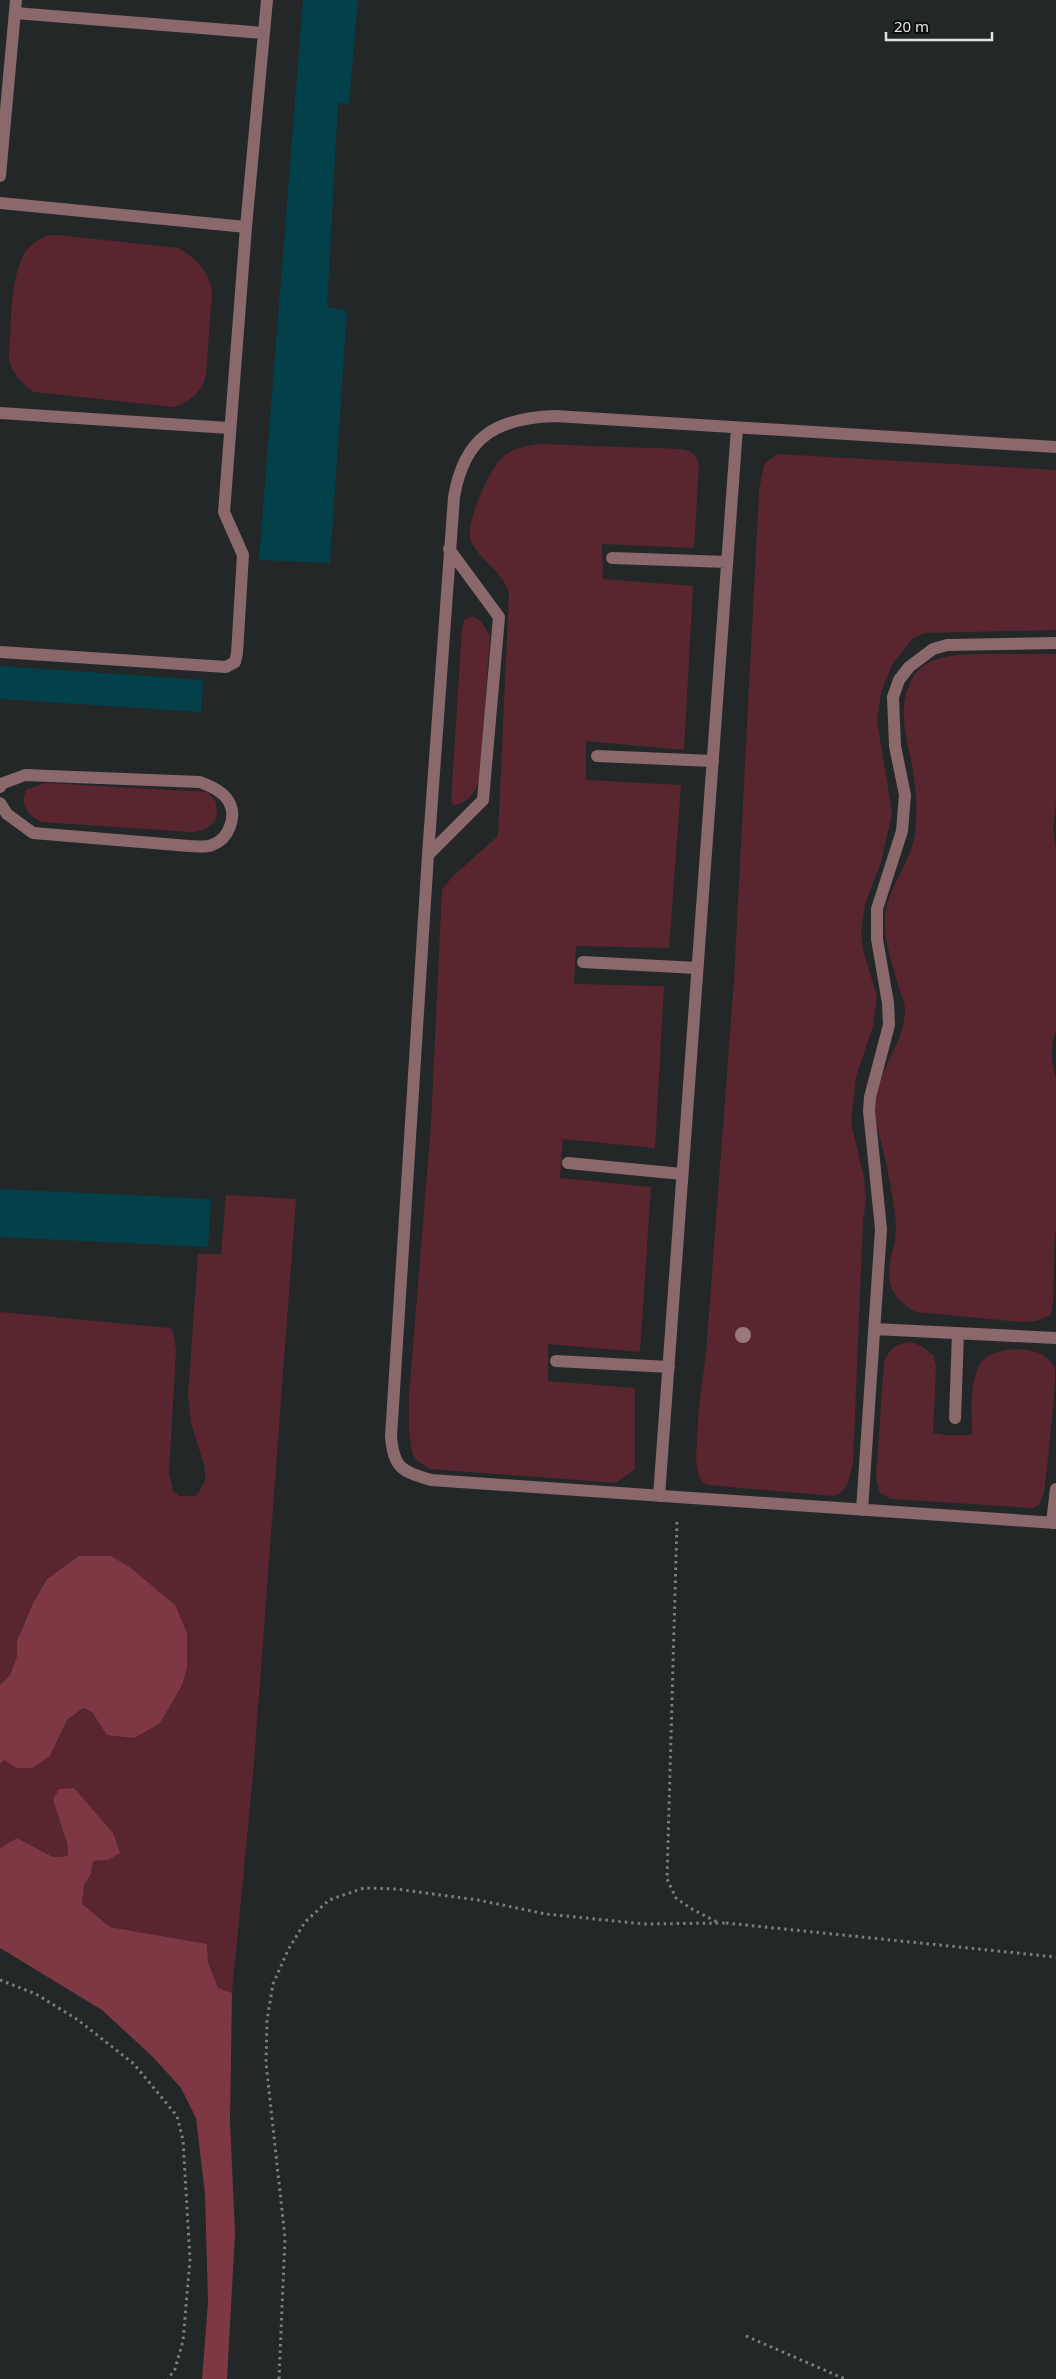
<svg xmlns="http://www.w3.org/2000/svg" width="1056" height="2379" font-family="'Noto Sans',sans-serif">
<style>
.green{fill:#59262f}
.forest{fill:#7d3844}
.building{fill:#03414a}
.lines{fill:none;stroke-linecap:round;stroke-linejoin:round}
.path{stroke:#7c7f80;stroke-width:3;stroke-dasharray:2.5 4;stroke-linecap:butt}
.minor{stroke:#8a686c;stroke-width:12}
.tree{fill:#99777b}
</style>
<rect width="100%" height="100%" fill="#232727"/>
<path class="green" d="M 48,235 L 58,235 L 178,248 C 196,258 209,271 212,292 L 206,374 C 203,392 190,402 173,407 L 34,392 C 22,384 11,373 9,358 C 12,326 8,268 31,245 C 36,241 42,238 48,235 Z
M 540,444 L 681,449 C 690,450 696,454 699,464 L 694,548 L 602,544 L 603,579 L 693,586 L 684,750 L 586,741 L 586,780 L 681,785 L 669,948 L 576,946 L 574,984 L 664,986 L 655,1148 L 563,1139 L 560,1178 L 651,1187 L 640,1352 L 548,1344 L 548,1381 L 635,1388 L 635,1469 L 616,1483 L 430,1469 L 416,1460 L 412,1452 L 409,1430 L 409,1396 L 431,1124 L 442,890 L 453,876 L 498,836 L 509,594 C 504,572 480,561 471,541 C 464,525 489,471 501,459 C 511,448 526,446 540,444 Z
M 777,454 L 1056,470 L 1056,630 L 925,633 L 913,638 L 893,663 L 881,692 L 877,720 L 892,813 L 881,862 L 865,904 L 861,932 L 863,950 L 877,996 L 873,1026 L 856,1077 L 851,1123 L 864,1177 L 866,1200 L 863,1221 L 853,1462 C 850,1475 849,1492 833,1496 L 709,1485 L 703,1483 L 699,1477 L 696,1459 L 699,1406 L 706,1353 L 734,980 L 759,491 L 764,464 Z
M 473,616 L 481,621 L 490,636 L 480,778 C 477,790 467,805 453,805 L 451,801 L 462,630 L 464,620 Z
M 970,654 L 1056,654 L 1056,800 L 1053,830 L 1056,848 L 1056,1030 C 1050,1047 1051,1061 1056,1079 L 1056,1230 C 1052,1256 1056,1293 1051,1315 L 1036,1321 L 1021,1322 L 916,1312 C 906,1307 894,1297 891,1286 C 885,1266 897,1245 896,1226 C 895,1205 890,1182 886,1162 C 881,1140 872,1117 876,1095 C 882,1065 905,1040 905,1010 C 905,1002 901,995 899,988 C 893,965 881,934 886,910 C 893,877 916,857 916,821 C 917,807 916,793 914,779 C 911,746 895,716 910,683 C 921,658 946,656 970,654 Z
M 46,783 L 207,792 L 215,800 C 221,820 211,831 191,832 L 41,822 C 27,815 19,803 27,789 Z
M 226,1195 L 296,1199 L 253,1775 L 232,1993 L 218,1988 L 208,1962 L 207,1944 L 110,1927 L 82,1904 L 84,1885 L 91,1874 L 93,1861 L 108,1860 L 88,1805 L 74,1788 L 53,1800 L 67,1843 L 68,1856 L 53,1857 L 17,1838 L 0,1848 L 0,1764 L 4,1759 L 17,1768 L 50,1756 L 67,1720 L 83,1708 L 92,1712 L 160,1723 L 169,1705 L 175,1605 L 153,1587 L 79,1556 L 47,1579 L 33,1603 L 17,1641 L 17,1656 L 10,1675 L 0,1685 L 0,1312 L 170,1328 L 173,1332 L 176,1350 L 169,1474 L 173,1491 L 179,1496 L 196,1496 L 205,1481 L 205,1468 L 191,1423 L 188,1396 L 198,1254 L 221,1254 Z
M 911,1342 L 923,1347 L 934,1356 L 936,1366 L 933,1433 L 945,1435 L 972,1435 C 972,1413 969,1383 980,1364 C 993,1343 1048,1344 1055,1369 C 1056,1390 1047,1467 1044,1493 L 1039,1505 L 1033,1508 L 891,1499 L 880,1493 L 876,1478 L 884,1362 C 889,1349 897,1343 911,1342 Z"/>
<path class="forest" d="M 79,1556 L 111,1556 L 131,1568 L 175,1605 L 187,1633 L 187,1668 L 182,1685 L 160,1723 L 134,1738 L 107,1735 L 92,1712 L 83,1708 L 67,1720 L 50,1756 L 32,1768 L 17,1768 L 4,1760 L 0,1764 L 0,1685 L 10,1675 L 17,1656 L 17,1641 L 33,1603 L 47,1579 Z
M 74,1788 L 113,1833 L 120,1853 L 108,1860 L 93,1861 L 91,1874 L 84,1885 L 82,1904 L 110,1927 L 207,1944 L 208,1962 L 218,1988 L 232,1993 L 230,2122 L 235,2233 L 227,2379 L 202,2379 L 208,2303 L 205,2194 L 196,2118 L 181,2088 L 153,2057 L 102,2010 L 0,1948 L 0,1848 L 17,1838 L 53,1857 L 68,1856 L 67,1843 L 53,1800 L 59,1789 Z"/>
<path class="building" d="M 303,0 L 358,0 L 349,104 L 338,103 L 327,307 L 347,311 L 330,563 L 259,560 Z
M 0,666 L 203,680 L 201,712 L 0,699 Z
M 0,1189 L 211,1199 L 208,1247 L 0,1237 Z"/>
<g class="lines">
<path class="path" d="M 677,1522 L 667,1879 L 676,1898 L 690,1908 L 717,1922
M 726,1923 L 1056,1957
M 0,1980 L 36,1994 L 78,2020 L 134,2064 L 177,2116 L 183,2140 L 190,2259 L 183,2341 L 175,2369 L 168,2379
M 746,2336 L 845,2379
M 279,2379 L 285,2238 L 266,2063 L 267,2020 L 273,1984 L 288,1950 L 305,1922 L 329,1900 L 364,1888 L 396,1889 L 478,1900 L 546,1914 L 644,1924 L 727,1923"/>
<path class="minor" d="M 15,13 L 264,33
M 0,176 L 16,0
M 0,203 L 246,227
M 0,413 L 229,428
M 1056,447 L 555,416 C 496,418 464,437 454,497 L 428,855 L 391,1437 C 394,1469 402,1471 431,1480 L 1056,1523
M 612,558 L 727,562
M 0,652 L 226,667 L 235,662 L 237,653 L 243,555 L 224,512 L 246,227 L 267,0
M 597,756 L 713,761
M 0,787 L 1,784 L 25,775 L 200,782 C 210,786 223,791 229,802 C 237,817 229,839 212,845 C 205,848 196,846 189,846 L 33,833 L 7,814 L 0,803
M 428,855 L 483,800 L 499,617 L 449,549
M 583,962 L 697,968
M 568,1163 L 682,1174
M 874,1329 L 1056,1338
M 556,1361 L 669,1367
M 955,1418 L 958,1333
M 659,1496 L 737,428
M 862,1510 L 881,1229 L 869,1111 L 870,1097 L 889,1025 L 888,1003 L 877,939 L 877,909 L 902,831 L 905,795 L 895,746 L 893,697 L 899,680 L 909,667 L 933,649 L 947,645 L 1056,643
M 1052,1523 L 1056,1489"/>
</g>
<circle class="tree" cx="743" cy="1335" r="8"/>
<path d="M886 32v8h106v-8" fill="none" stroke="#e1e3e4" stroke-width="2.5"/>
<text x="894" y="32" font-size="15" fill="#e1e3e4" stroke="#0e0f10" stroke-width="4" paint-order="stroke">20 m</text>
</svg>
